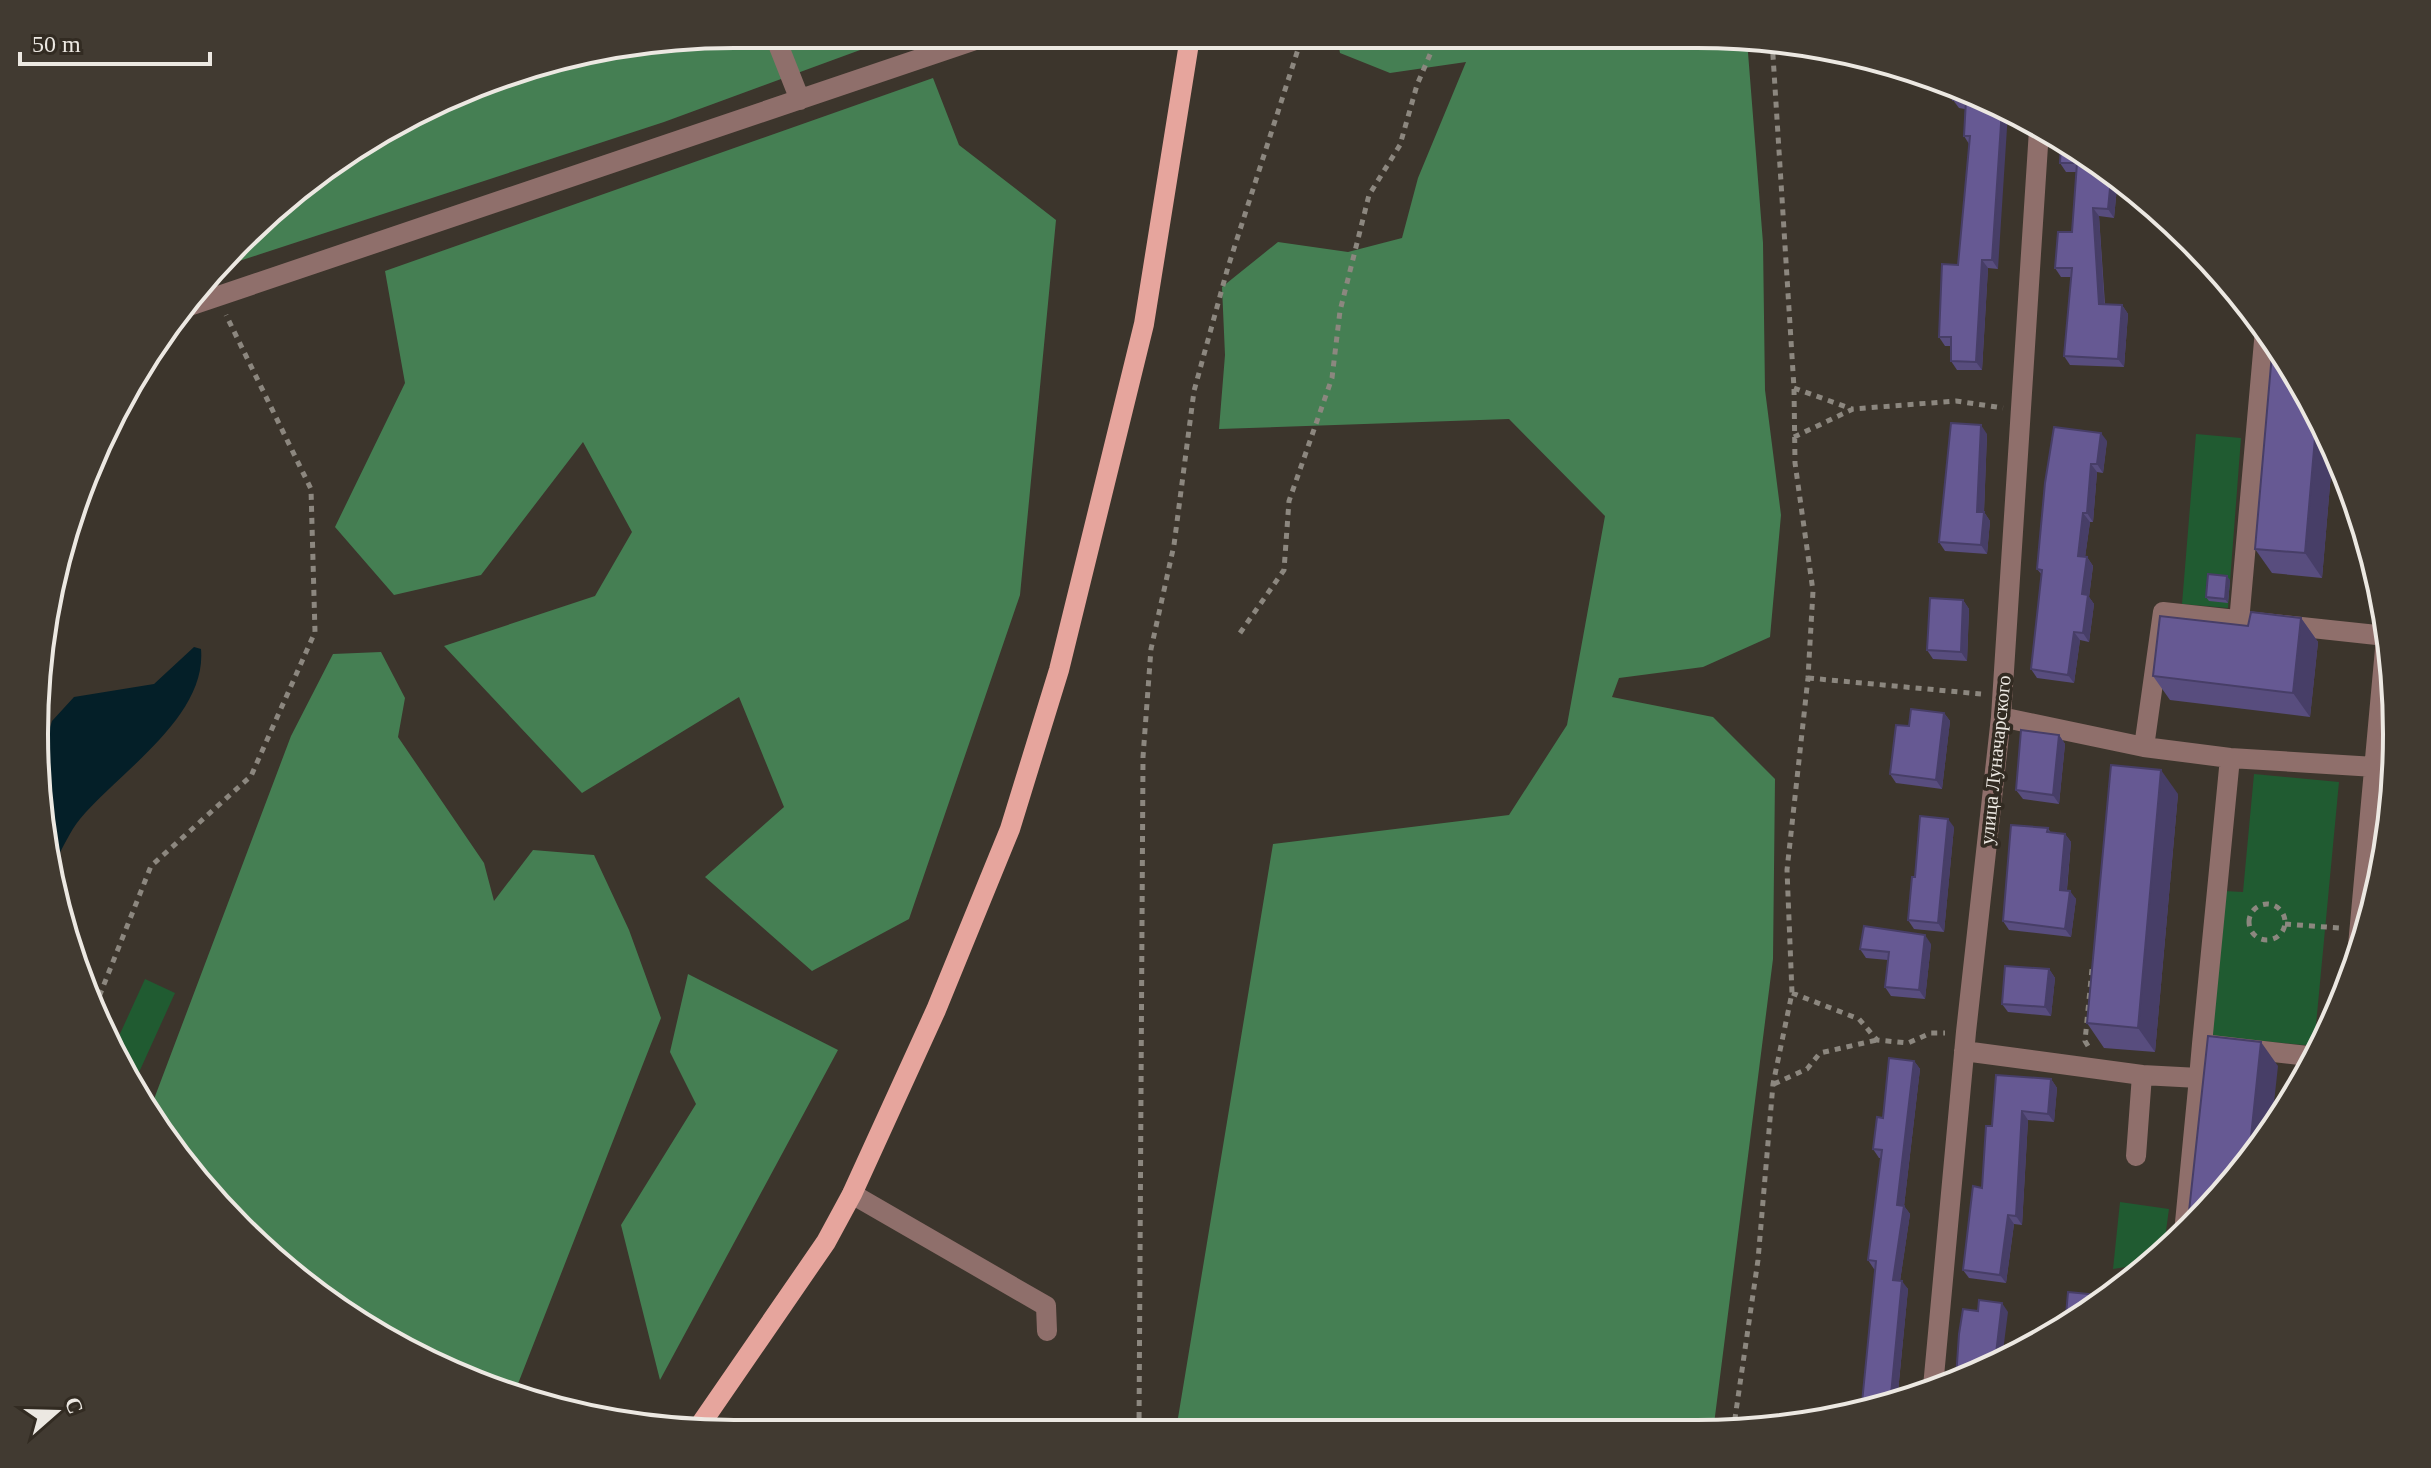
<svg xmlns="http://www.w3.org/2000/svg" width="2431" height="1468" font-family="'Times New Roman',serif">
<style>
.green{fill:#205b31}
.forest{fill:#457f53}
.water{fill:#041f28}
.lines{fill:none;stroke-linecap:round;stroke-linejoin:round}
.path{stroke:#8c877f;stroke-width:5;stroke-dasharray:6 6;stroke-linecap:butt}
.minor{stroke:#8f6f6b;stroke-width:20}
.major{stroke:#e6a59d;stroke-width:20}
.wall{fill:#584d7e}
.shaded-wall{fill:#473e67}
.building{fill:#665993;stroke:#473e67;stroke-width:2}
.labels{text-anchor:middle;stroke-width:7;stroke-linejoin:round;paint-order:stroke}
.street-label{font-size:20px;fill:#ece8e2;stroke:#322b22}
.rim{fill:none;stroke:#ece8e2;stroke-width:4}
</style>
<rect width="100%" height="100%" fill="#3c352c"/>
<path class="green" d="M 2196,434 L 2241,438 L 2228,608 L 2182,604 Z
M 2254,774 L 2339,782 L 2314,1046 L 2211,1036 L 2224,891 L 2243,892 Z
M 145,979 L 175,993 L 136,1079 L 129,1076 L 114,1047 Z
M 2120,1202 L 2169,1209 C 2161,1264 2169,1260 2113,1269 Z"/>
<path class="forest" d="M 734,34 L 901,35 L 664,122 L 227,265 L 308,178 L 509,71 Z
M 1337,37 L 1747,40 L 1763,243 L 1765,390 L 1781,515 L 1770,637 L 1703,667 L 1619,678 L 1612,697 L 1713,717 L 1775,779 L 1773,959 L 1713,1432 L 1176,1430 L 1273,844 L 1509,815 L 1567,725 L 1605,516 L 1509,419 L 1219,429 L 1225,355 L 1222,287 L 1278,242 L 1348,252 L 1402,238 L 1418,178 L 1466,62 L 1390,73 L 1340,53 Z
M 933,78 L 959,145 L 1056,220 L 1020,595 L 909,919 L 812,971 L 705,877 L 784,807 L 739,697 L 582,793 L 444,646 L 595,596 L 632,532 L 583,442 L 481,575 L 394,595 L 335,527 L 405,383 L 385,271 Z
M 381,652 L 405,698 L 398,737 L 484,863 L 494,901 L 533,850 L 594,855 L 629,930 L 661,1018 L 514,1394 L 467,1381 L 308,1290 L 148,1115 L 291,736 L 333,654 Z
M 688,974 L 838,1050 L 660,1380 L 621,1225 L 696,1104 L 670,1052 Z"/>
<path class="water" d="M 194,647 L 201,649 C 207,717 119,772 80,819 C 70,831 63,848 55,861 L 39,762 L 52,721 L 74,697 L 154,684 Z"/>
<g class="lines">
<path class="path" d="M 1794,388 L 1852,409
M 1794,437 L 1853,409 L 1956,401 L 2003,408
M 1240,633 L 1284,570 L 1289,501 L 1332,378 L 1340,311 L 1369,195 L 1400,145 L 1417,85 L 1437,38
M 1808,678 L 1981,694
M2249 922a18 18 0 1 1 36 0a18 18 0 1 1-36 0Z
M 2285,924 L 2339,928
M 1792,993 L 1859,1019 L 1877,1040 L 1908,1043 L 1931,1033 L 1945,1033
M 95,1007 L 151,866 L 251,776 L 315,632 L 311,489 L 226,315
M 2088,1046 L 2085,1041 L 2092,969
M 1774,1084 L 1807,1069 L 1820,1053 L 1877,1040
M 1139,1430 L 1143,757 L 1151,649 L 1174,545 L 1194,391 L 1228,267 L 1302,37
M 1733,1432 L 1758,1260 L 1773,1084 L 1792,993 L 1787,870 L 1808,678 L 1813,591 L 1795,463 L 1794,388 L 1772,40"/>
<path class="minor" d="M 774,34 L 800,100
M 189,306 L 990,35
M 2239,622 L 2265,330
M 2001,717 L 2144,747 L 2230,758 L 2375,767
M 2144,747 L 2163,612 L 2386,636
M 2357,957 L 2387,627
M 2202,1044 L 2230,758
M 1964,1051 L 2142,1075 L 2136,1156
M 2142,1075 L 2199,1078 L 2202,1044 L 2317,1057
M 852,1194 L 1046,1306 L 1047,1331
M 2184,1233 L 2199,1078
M 1933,1387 L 1966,1032 L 2001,717 L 2039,130"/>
<path class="major" d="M 698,1428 L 826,1242 L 852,1194 L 936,1010 L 1010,829 L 1059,670 L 1144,324 L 1190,37"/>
</g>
<path class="wall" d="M 1851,57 L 1886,66 L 1857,65 Z
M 1964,87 L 1998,269 L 1988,268 L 1982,370 L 1957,370 L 1951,361 L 1951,346 L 1945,346 L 1939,337 L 1958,265 L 1969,144 L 1964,136 L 1965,109 L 1959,108 L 1953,100 Z
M 2061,143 L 2104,167 L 2104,177 L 2117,187 L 2114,218 L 2099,216 L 2105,304 L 2122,305 L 2128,314 L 2124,367 L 2070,365 L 2064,356 L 2071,277 L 2061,277 L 2055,268 L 2072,232 L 2076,172 L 2066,172 L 2060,163 Z
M 2303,384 L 2333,450 L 2322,578 L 2272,573 L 2255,549 Z
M 1987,434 L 1984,512 L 1990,521 L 1987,554 L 1945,551 L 1939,542 Z
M 2107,441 L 2103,473 L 2097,472 L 2093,522 L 2090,522 L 2085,557 L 2087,557 L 2093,566 L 2089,597 L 2094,604 L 2089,642 L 2080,640 L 2074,683 L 2037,678 L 2031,669 L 2042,575 L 2037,569 L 2045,483 Z
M 2230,580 L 2228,603 L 2209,601 L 2206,597 Z
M 1963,600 L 1969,609 L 1967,661 L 1933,659 L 1927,650 Z
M 2301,618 L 2318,642 L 2310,717 L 2170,700 L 2153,676 L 2248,626 Z
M 1944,713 L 1950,721 L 1942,789 L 1896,783 L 1890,774 L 1909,726 Z
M 2059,735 L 2065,744 L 2059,804 L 2023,799 L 2016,790 Z
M 2178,794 L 2155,1052 L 2104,1048 L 2087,1023 Z
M 1954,827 L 1944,932 L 1914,929 L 1908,920 L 1915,877 Z
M 2048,828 L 2051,833 L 2065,834 L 2071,842 L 2067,890 L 2076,899 L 2071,937 L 2009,930 L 2003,921 Z
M 1931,944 L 1925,999 L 1891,996 L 1885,987 L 1888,960 L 1866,958 L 1860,949 Z
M 2049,969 L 2055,978 L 2051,1016 L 2008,1012 L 2002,1004 Z
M 1914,1061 L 1920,1069 L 1904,1206 L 1910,1214 L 1900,1281 L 1908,1289 L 1897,1402 L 1879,1410 L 1875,1269 L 1874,1269 L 1868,1260 L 1881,1158 L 1879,1158 L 1873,1149 L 1883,1118 Z
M 2051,1079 L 2057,1088 L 2054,1122 L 2028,1120 L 2022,1225 L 2014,1224 L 2006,1283 L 1969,1278 L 1963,1270 L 1982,1188 L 1992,1126 Z"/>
<path class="shaded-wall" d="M 2002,109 L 2008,112 L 1998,269 L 1992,260 Z
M 2098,164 L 2104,167 L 2104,185 L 2097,177 Z
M 2111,178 L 2117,187 L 2114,218 L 2108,209 Z
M 2093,208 L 2099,216 L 2105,313 L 2099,304 Z
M 1982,260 L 1988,268 L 1982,370 L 1976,362 Z
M 2122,305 L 2128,314 L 2124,367 L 2118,359 Z
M 2317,415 L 2333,450 L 2322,578 L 2305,553 Z
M 1981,425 L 1987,434 L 1984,512 L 1990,521 L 1987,554 L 1981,545 L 1977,512 Z
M 2101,433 L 2107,441 L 2103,473 L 2097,464 Z
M 2091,464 L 2097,472 L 2093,522 L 2087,513 Z
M 2083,513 L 2090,522 L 2084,565 L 2078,556 Z
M 2087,557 L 2093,566 L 2089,597 L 2094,604 L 2089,642 L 2083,633 L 2082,594 Z
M 2227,576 L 2230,580 L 2228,603 L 2225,599 Z
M 1963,600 L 1969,609 L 1967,661 L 1961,652 Z
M 2301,618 L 2318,642 L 2310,717 L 2293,693 Z
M 2074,632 L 2080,640 L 2074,683 L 2068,675 Z
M 1944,713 L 1950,721 L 1942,789 L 1936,780 Z
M 2059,735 L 2065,744 L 2059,804 L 2053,795 Z
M 2161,770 L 2178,794 L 2155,1052 L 2138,1028 Z
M 1948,819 L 1954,827 L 1944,932 L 1938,923 Z
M 2065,834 L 2071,842 L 2066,898 L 2060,890 Z
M 2070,891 L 2076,899 L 2071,937 L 2065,929 Z
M 1925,935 L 1931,944 L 1925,999 L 1919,990 Z
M 2049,969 L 2055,978 L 2051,1016 L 2045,1007 Z
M 2261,1042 L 2278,1066 L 2271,1130 L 2253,1160 L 2248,1165 Z
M 1914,1061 L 1920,1069 L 1904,1206 L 1910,1214 L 1899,1288 L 1893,1280 L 1897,1205 Z
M 2051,1079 L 2057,1088 L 2054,1122 L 2048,1114 Z
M 2022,1111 L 2028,1120 L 2022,1225 L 2016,1216 Z
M 2008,1215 L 2014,1224 L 2006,1283 L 2000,1275 Z
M 1902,1281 L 1908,1289 L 1897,1402 L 1890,1405 Z
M 2002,1303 L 2008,1312 L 2002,1359 L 1995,1362 Z"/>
<path class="building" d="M 1954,84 L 1964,87 L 2002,109 L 1992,260 L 1982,260 L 1976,362 L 1951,361 L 1951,337 L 1939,337 L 1942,264 L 1958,265 L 1970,136 L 1964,136 L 1966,100 L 1953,100 Z
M 2061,143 L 2098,164 L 2097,177 L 2111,178 L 2108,209 L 2093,208 L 2099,304 L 2122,305 L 2118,359 L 2064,356 L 2072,268 L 2055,268 L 2058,232 L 2072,232 L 2077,163 L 2060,163 Z
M 2273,342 L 2303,384 L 2317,415 L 2305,553 L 2255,549 Z
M 1951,423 L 1981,425 L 1977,512 L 1984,512 L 1981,545 L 1939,542 Z
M 2054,427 L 2101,433 L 2097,464 L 2091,464 L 2087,513 L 2083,513 L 2078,556 L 2087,557 L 2082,594 L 2088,595 L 2083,633 L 2074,632 L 2068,675 L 2031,669 L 2042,570 L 2037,569 L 2045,483 Z
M 2208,574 L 2227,576 L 2225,599 L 2206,597 Z
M 1930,598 L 1963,600 L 1961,652 L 1927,650 Z
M 2251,612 L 2301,618 L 2293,693 L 2153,676 L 2160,616 L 2248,626 Z
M 1911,709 L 1944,713 L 1936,780 L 1890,774 L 1896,725 L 1909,726 Z
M 2021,730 L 2059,735 L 2053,795 L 2016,790 Z
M 2111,765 L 2161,770 L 2138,1028 L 2087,1023 Z
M 1920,816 L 1948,819 L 1938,923 L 1908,920 L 1912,877 L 1915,877 Z
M 2011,825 L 2048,828 L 2047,832 L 2065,834 L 2060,890 L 2070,891 L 2065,929 L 2003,921 Z
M 1864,926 L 1925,935 L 1919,990 L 1885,987 L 1889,952 L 1860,949 Z
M 2005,966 L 2049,969 L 2045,1007 L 2002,1004 Z
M 2208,1036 L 2261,1042 L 2248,1165 L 2187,1230 Z
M 1889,1058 L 1914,1061 L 1897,1205 L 1904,1206 L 1893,1280 L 1902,1281 L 1890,1405 L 1879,1410 L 1861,1413 L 1876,1261 L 1868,1260 L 1882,1150 L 1873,1149 L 1877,1117 L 1883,1118 Z
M 1996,1075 L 2051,1079 L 2048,1114 L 2022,1111 L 2016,1216 L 2008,1215 L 2000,1275 L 1963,1270 L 1973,1186 L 1982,1188 L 1986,1126 L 1992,1126 Z
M 2068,1292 L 2109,1296 L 2065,1327 Z
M 1979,1300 L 2002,1303 L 1995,1362 L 1956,1378 L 1959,1334 L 1963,1309 L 1978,1311 Z"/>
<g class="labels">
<g class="street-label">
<text transform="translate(1995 760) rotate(-84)" y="7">улица Луначарского</text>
</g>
</g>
<path d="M0 0H2431V1468H0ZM734 48H1697A686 686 0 0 1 2383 734V734A686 686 0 0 1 1697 1420H734A686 686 0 0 1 48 734V734A686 686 0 0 1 734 48Z" fill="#413a31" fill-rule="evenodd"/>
<path class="rim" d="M734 48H1697A686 686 0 0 1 2383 734V734A686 686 0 0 1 1697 1420H734A686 686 0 0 1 48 734V734A686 686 0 0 1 734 48Z"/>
<g transform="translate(56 1412) rotate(70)" stroke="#322b22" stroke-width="6" paint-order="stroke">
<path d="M0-6L14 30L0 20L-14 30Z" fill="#ece8e2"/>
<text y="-12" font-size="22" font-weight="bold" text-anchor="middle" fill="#ece8e2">С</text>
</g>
<path d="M20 52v12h190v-12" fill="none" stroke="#ece8e2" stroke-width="4"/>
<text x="32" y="52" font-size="24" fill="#ece8e2" stroke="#322b22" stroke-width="6" paint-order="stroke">50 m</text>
</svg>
